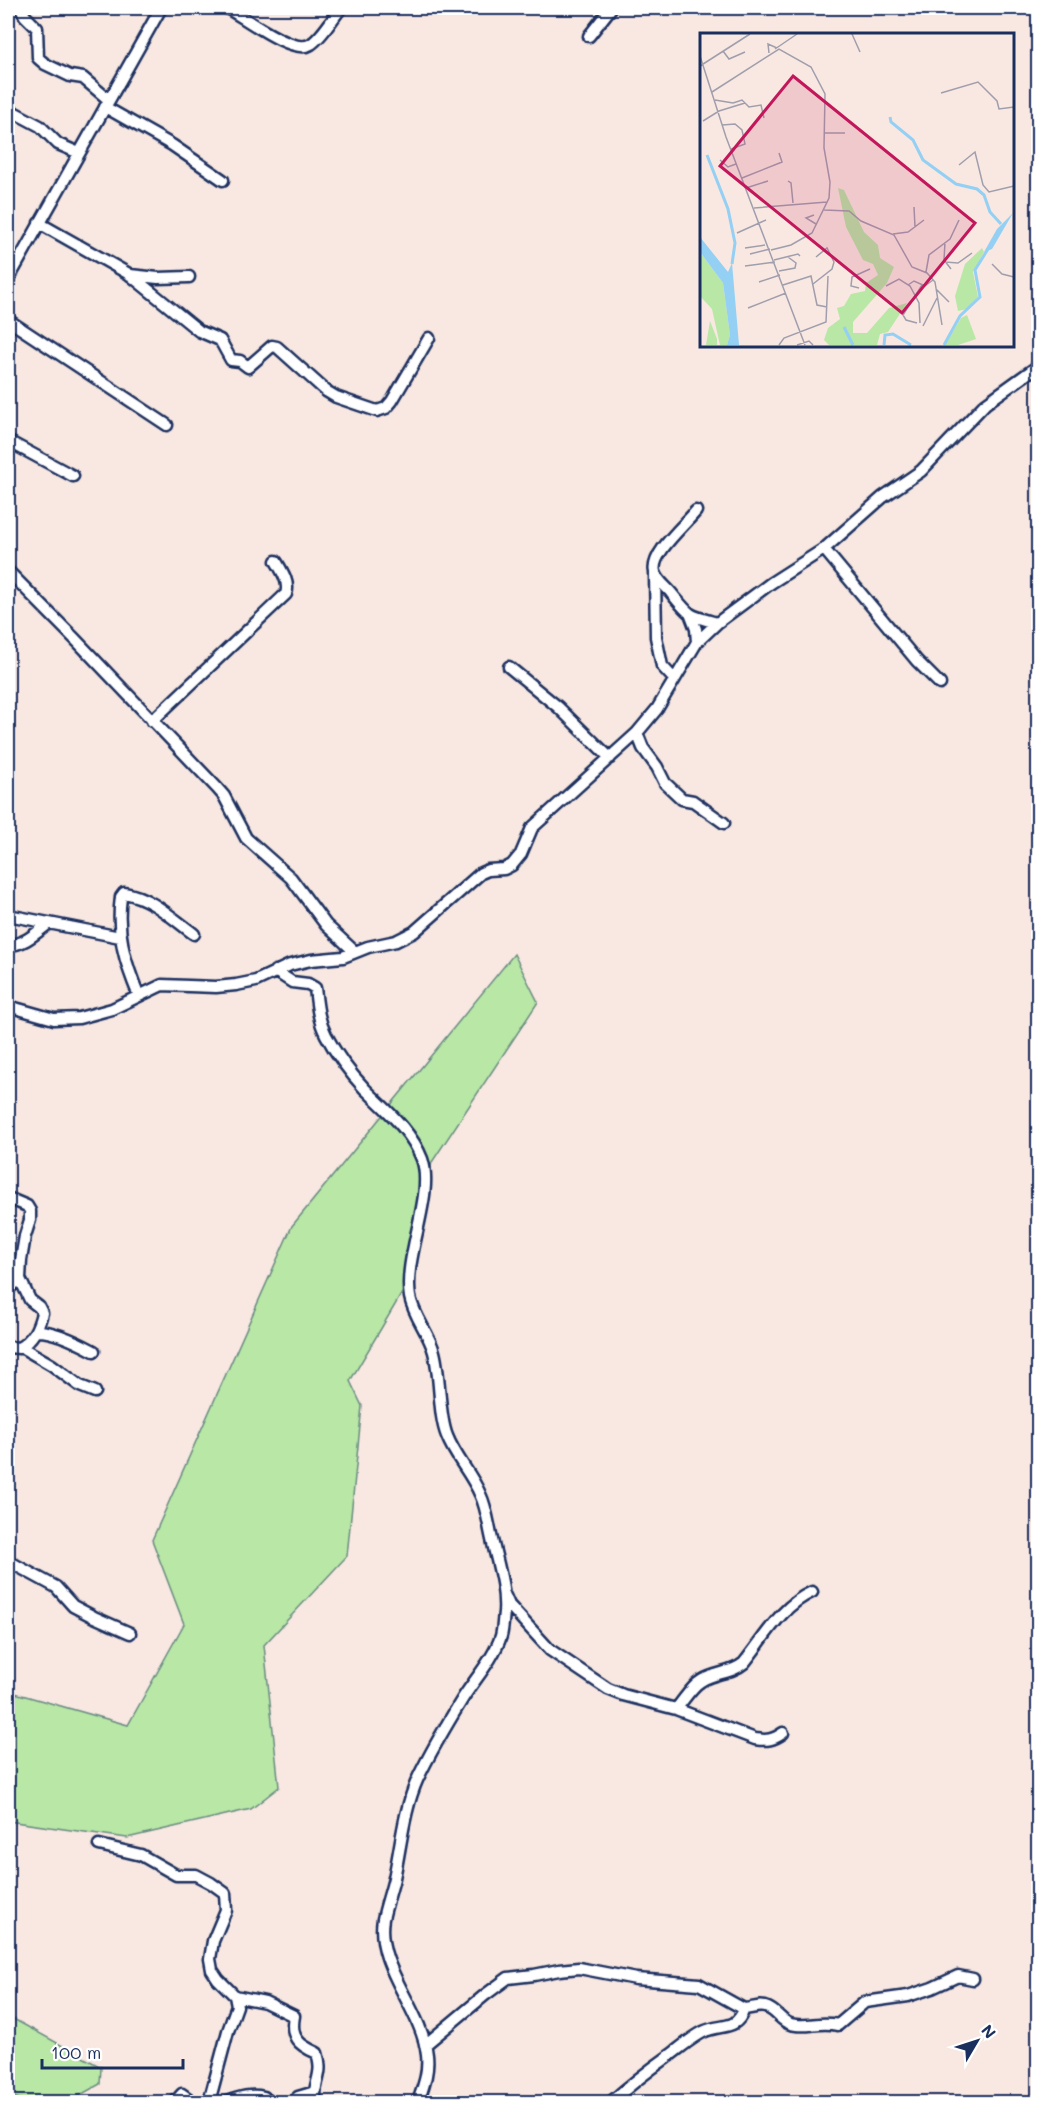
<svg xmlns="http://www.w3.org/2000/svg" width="1046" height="2110" font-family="Mali,sans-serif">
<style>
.green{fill:#b8e7a6;stroke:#6a8b82;stroke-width:1.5}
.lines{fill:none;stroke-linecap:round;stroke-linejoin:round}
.minor-casing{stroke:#1b2f5e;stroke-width:15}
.minor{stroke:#fff;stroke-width:10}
.inset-river{fill:none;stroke:#94cff4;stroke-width:3}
.inset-road{fill:none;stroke:#a09ead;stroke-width:1.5}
.view{fill:#c2185b;fill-opacity:0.15;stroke:#c2185b;stroke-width:3}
.inset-edge{fill:none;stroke:#1b2f5e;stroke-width:3}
</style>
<rect width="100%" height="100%" fill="#f8e8e1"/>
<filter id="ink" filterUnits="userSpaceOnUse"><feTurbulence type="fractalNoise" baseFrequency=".0167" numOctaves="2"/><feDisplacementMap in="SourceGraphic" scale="12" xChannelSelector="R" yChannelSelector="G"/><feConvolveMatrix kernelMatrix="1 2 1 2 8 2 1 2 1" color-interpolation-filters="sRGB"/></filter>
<g filter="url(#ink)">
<path class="green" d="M 514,954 L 538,1002 L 432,1162 L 416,1232 L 415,1271 L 350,1381 L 362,1406 L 347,1556 L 264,1645 L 279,1787 L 251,1809 L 127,1838 L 8,1821 L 8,1691 L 128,1725 L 184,1624 L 152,1540 L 292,1226 Z
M 8,2016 L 101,2067 L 100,2084 L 73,2099 L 25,2101 L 8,2095 Z"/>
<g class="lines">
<defs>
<path id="minor" d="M 21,8 L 25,16 L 37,28 L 38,58 L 45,64 L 70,76 L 83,78 L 109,100
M 227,8 C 244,17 294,56 311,44 C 323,36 332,19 341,8
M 589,36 L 611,8
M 105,107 L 172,145 L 223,180
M 8,109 L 40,126 L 58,144 L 79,153
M 39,223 L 129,274 L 199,331 L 220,340 L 231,360 L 240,361 L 248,367 L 272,346 L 277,347 L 326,391 L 336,397 L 377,411 L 386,408 L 392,401 L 429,338
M 130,275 L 158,278 L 189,277
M 8,280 L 161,8
M 8,320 L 167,425
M 8,441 L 73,476
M 696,511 C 685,525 650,554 655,572 C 657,581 667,587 672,594 C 691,617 688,615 717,623
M 824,549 L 917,661 L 940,684
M 8,571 L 75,639 L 217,788 L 224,796 L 246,838 L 291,878 L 326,925 L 355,952
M 655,574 L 656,637 L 662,666 L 674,679
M 691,616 L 696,629 L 697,642
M 509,667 L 558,707 L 610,758
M 152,721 L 286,594 C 290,583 282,571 276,561
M 637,733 L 643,748 L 657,767 L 665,783 L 682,799 L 693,801 L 724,823
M 8,915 L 120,937
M 8,945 C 24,945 35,934 48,924
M 275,971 L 292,982 L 308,984 L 315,988 C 317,1004 318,1020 326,1035 C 336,1054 350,1073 365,1089 C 386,1110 411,1130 422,1159 C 435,1195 403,1256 410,1297 C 414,1317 429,1333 434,1352 C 441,1378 438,1414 447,1436 C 455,1457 471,1473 480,1494 C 486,1506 488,1521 491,1535 C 496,1559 506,1587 504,1612 C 503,1620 503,1629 501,1636 C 494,1658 475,1679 463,1698 C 447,1724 431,1751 418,1778 C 404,1809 401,1845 394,1878 C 391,1891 386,1905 383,1919 C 375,1966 422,2009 427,2055 C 429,2073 423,2087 418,2102
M 139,996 C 125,963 116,933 121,897 L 124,893 C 151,897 173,919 194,934
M 8,1006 L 54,1019 L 79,1018 L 112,1009 L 162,985 L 216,987 L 236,985 L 256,981 L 290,965 L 311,960 L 343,957 L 368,947 L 396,941 L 414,932 L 481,873 L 488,870 L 504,869 L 512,865 L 521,854 L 532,828 L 637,733 L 657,709 L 697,642 L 717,623 L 771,583 L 824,549 L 883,497 L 921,471 L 985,404 L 1038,366
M 8,1198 L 27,1206 L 30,1211 L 30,1220 L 25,1236 L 21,1260 L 20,1279 L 8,1289
M 38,1331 C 54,1331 79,1343 94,1351
M 8,1347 L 19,1348 C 33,1339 38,1329 42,1313 L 39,1307 L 30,1300 L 20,1279
M 21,1347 L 52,1365 L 80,1386 L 95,1392
M 8,1561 L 56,1587 L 73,1606 L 94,1617 L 130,1633
M 505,1596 L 509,1605 L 550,1650 L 608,1689 L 623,1695 L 676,1709 L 755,1739 C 767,1741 773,1740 783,1733
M 676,1709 C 684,1700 691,1687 701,1681 C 715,1672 731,1674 744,1663 C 765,1637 781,1606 812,1592
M 99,1845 L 141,1855 L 176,1875 L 196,1875 L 211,1883 L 225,1893 L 226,1910 L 213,1941 L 210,1959 L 212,1970 L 218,1979 L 235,1996 L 237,2006 L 228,2031 L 209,2102
M 235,1996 L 265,2002 L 294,2016 C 290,2037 298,2045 317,2053 C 325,2076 311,2085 316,2102
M 425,2045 L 485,1995 L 508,1978 L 534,1975 L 559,1970 L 579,1968 L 636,1979 L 699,1984 L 744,2009 C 752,2009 760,2004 768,2008 C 779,2013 782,2024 796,2025 C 812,2027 819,2021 838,2025 L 865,2002 L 908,1996 L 932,1988 L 958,1976 L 973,1979
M 175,2102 L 182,2094 L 193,2102
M 227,2102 C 240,2097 251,2094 264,2097 L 266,2102
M 293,2102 L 298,2097 L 315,2092
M 611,2102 C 630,2085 648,2071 669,2056 C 680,2048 690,2039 703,2032 C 721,2023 736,2032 744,2009"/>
</defs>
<use href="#minor" class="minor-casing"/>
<use href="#minor" class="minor"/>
</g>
</g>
<g transform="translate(700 33)">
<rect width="314" height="314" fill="#f8e8e1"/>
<path d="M 138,155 L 144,157 L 164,199 L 178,212 L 180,225 L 194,234 L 187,250 L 153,289 L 153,300 L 167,300 L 189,275 L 207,270 L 188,299 L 180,301 L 177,312 L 129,312 L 124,307 L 128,295 L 140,286 L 137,275 L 144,273 L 151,261 L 165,258 L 166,250 L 178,242 L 173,231 L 163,227 L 146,194 ZM 282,215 L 284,219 L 273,239 L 278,264 L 267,276 L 258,278 L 255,263 L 265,231 ZM 0,219 L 23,250 L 30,302 L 27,312 L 20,312 L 12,276 L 0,263 ZM 267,282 L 276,306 L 258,312 L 245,312 L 261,285 ZM 10,288 L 17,306 L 17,312 L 6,312 Z" fill="#b8e7a6"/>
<path d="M 313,180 L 292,216 L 284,219 L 297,196 ZM 0,204 L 28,239 L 32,230 L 39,312 L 27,312 L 30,302 L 23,250 L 0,219 Z" fill="#94cff4"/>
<path class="inset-river" d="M 190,84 L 191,89 L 213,107 L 223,127 L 256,151 L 277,156 L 284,162 L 290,179 L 301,191M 7,122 L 28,176 L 35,210 L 32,231M 144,294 L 153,312M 184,312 L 185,302 L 193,301 L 211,312M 244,312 L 260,283 L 280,264 L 275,237 L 288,216"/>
<path class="inset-road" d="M 152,1 L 160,19M 75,16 L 97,1M 23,18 L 29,26 L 45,19M 69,20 L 68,11 L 77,15M 0,23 L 26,104 L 105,312M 0,33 L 50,1M 12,59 L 79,16 L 111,34 L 125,61 L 124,115 L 130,149 L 129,165 L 112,200 L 91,212 L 71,217M 241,60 L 278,49 L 297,68 L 299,76 L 314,74M 15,67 L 33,70M 33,70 L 42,67 L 49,74 L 61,72 L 64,85M 3,88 L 19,78 L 45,70M 22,92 L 35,91 L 42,97 L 45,111 L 31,116M 125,100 L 145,100M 20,127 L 28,134 L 36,131M 259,132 L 275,119 L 283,152 L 289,159 L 314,153M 42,145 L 82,129 L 79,120M 88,148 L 91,150 L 93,170M 46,155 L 68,148M 214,174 L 215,194M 54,175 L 127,169M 124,177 L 149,178 L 161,188 L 194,202 L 212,234 L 227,240 L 235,249 L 242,292M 114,182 L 106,185 L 116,191M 37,200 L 66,187M 193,201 L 208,199 L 224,187M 245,209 L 244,227 L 251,236M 45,215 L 65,212M 50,221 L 70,216M 74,227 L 98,221 L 100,223M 245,229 L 258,230 L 272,220M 292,231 L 302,241 L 314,244M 45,233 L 75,229M 79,238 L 95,235 L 96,230 L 88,224M 226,239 L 229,222 L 250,206 L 259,187M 59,249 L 80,242M 113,251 L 132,236 L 134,229 L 127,215 L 116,224M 83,252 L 111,243 L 117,272 L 127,274M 208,252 L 214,248 L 225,253 L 233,247M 186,253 L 199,246 L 210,253 L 219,270 L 220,290M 159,255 L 151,253 L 152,244 L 170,236M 236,256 L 249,269M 48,275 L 86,260M 217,290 L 206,287 L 203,282 L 222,252M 223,293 L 237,265M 79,312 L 84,305 L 126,289 L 128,243M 97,312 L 109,308 L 113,312"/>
<path class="view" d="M 93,43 L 275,190 L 202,280 L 20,133 Z"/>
<rect width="314" height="314" class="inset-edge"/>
</g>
<rect width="1046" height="2110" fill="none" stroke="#fff" stroke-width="30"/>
<rect x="15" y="15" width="1016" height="2080" fill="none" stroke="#1b2f5e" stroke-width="2" filter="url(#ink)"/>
<g transform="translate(977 2041) rotate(51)" stroke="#ffffff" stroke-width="4.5" paint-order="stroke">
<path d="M0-4.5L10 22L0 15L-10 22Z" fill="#1b2f5e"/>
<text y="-9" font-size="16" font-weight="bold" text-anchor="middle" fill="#1b2f5e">N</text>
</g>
<path d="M42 2059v9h141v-9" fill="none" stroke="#1b2f5e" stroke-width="3"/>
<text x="51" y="2059" font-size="18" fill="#1b2f5e" stroke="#ffffff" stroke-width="4.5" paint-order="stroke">100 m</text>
</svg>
